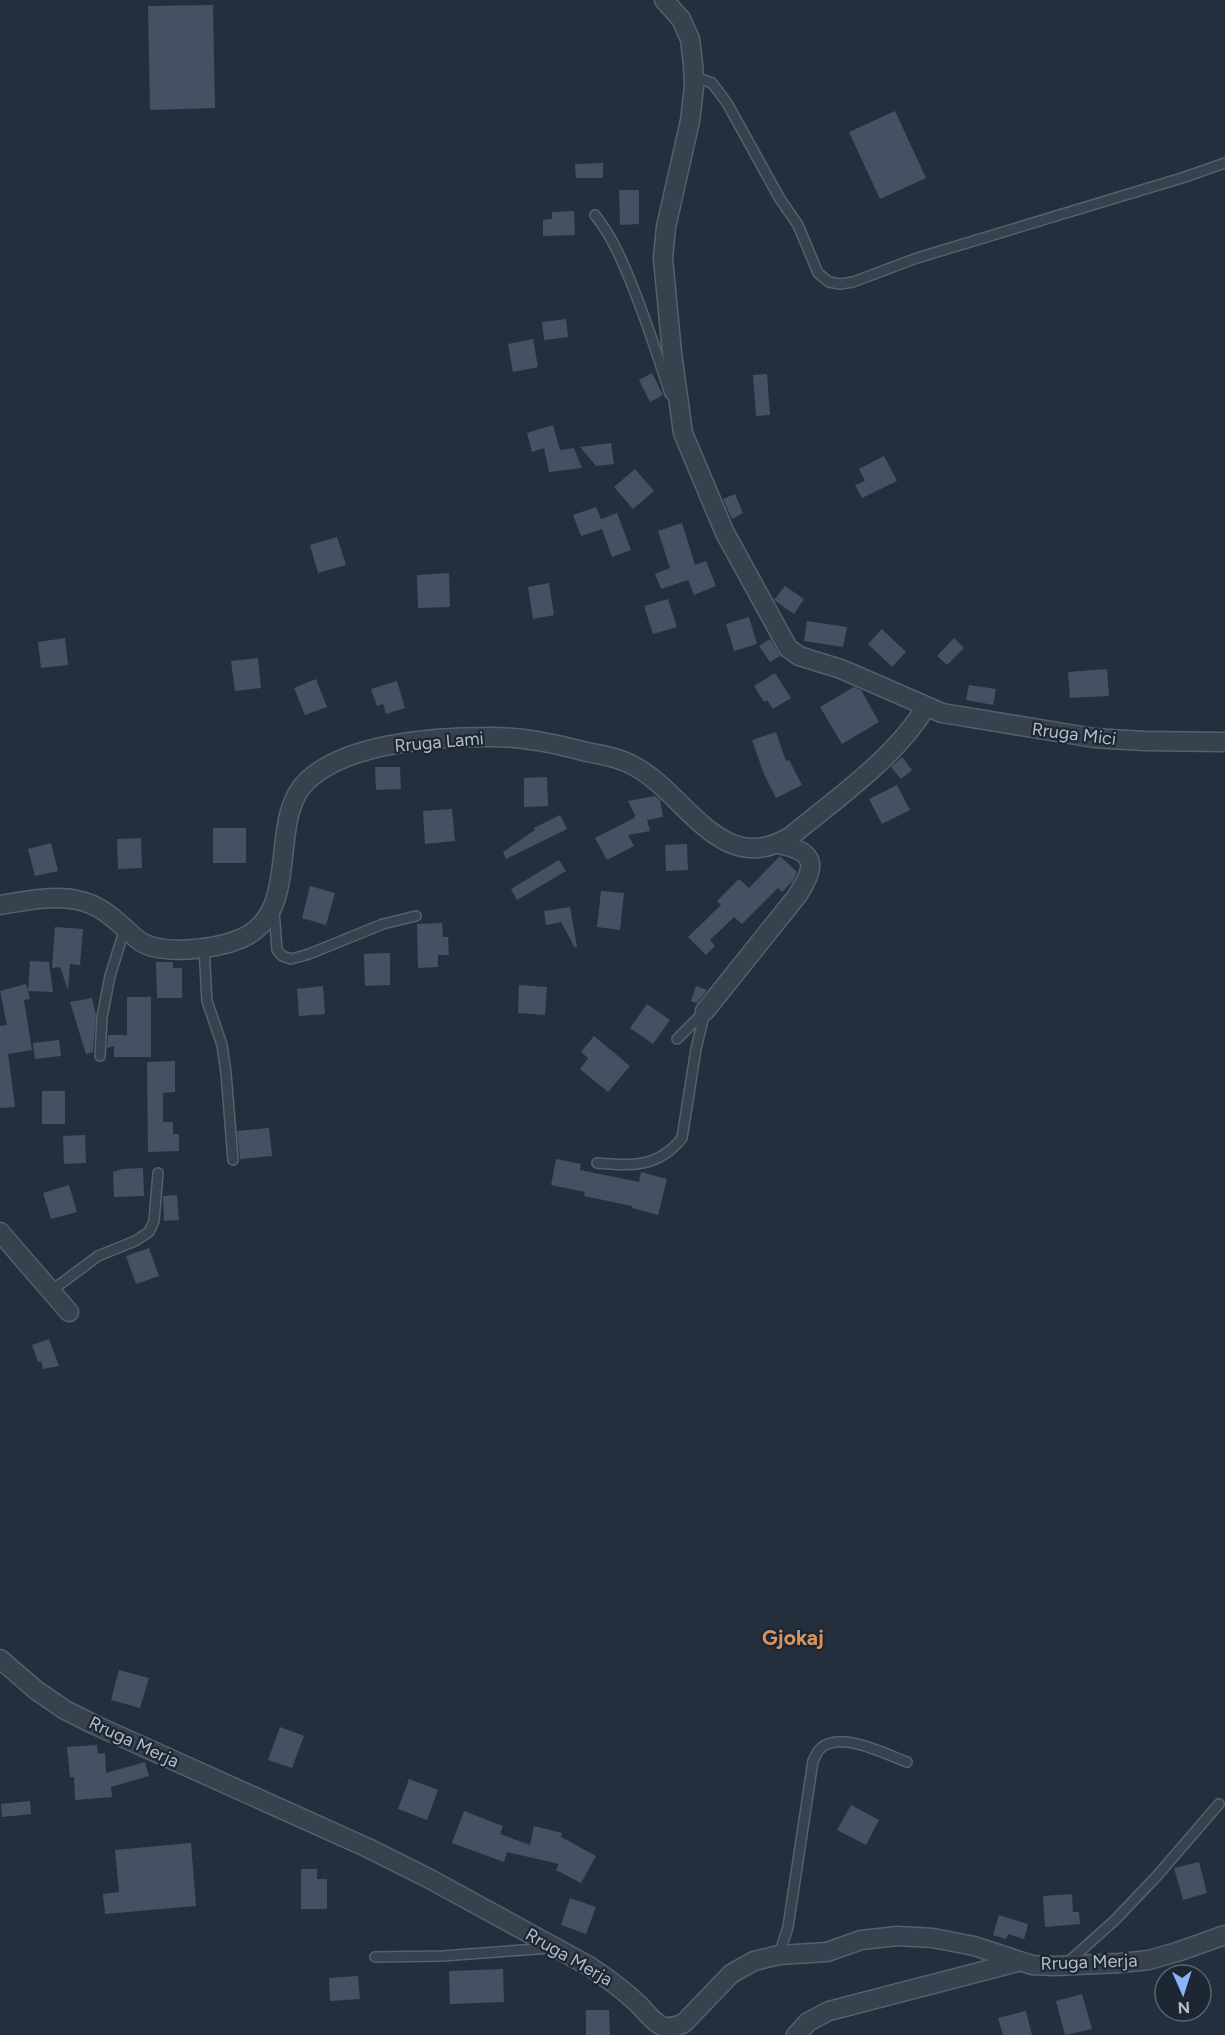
<svg xmlns="http://www.w3.org/2000/svg" width="1225" height="2035" font-family="Figtree,sans-serif">
<style>
.building{fill:#455162}
.lines{fill:none;stroke-linecap:round;stroke-linejoin:round}
.lane-casing{stroke:#565f6c;stroke-width:12}
.street-casing{stroke:#565f6c;stroke-width:21}
.lane{stroke:#38414e;stroke-width:9}
.street{stroke:#38414e;stroke-width:18}
.labels{text-anchor:middle;stroke-width:4.5;stroke-linejoin:round;paint-order:stroke}
.street-label{font-size:18px;fill:#b4bcc9;stroke:#1d2633}
.quarter-label{font-size:21px;font-weight:bold;fill:#d59563;stroke:#1d2633}
</style>
<rect width="100%" height="100%" fill="#242f3e"/>
<path class="building" d="M 213,5 L 215,108 L 150,110 L 148,6 Z
M 895,111 L 926,178 L 880,199 L 849,132 Z
M 603,163 L 603,178 L 576,178 L 575,164 Z
M 619,190 L 639,190 L 639,224 L 620,225 Z
M 574,211 L 575,235 L 543,236 L 543,220 L 552,219 L 552,212 Z
M 566,319 L 568,337 L 544,340 L 542,322 Z
M 533,339 L 538,367 L 513,372 L 508,344 Z
M 652,373 L 663,395 L 650,402 L 639,380 Z
M 767,374 L 770,415 L 756,416 L 753,375 Z
M 553,425 L 560,450 L 574,448 L 582,468 L 549,472 L 544,448 L 532,452 L 527,433 Z
M 611,443 L 614,464 L 596,466 L 580,447 Z
M 884,456 L 897,481 L 862,498 L 855,485 L 865,481 L 859,469 Z
M 635,469 L 654,491 L 633,509 L 614,487 Z
M 735,494 L 743,513 L 732,519 L 723,499 Z
M 596,507 L 601,519 L 617,513 L 631,550 L 612,557 L 602,529 L 581,536 L 573,515 Z
M 682,523 L 695,565 L 706,561 L 716,586 L 694,595 L 688,580 L 661,589 L 655,574 L 670,568 L 658,531 Z
M 337,537 L 346,565 L 318,573 L 310,545 Z
M 449,573 L 450,607 L 418,608 L 417,575 Z
M 549,583 L 554,615 L 533,619 L 528,587 Z
M 785,586 L 804,599 L 794,614 L 774,600 Z
M 668,599 L 677,627 L 653,634 L 644,606 Z
M 749,617 L 757,644 L 734,651 L 726,624 Z
M 807,621 L 847,627 L 843,647 L 804,641 Z
M 882,629 L 906,652 L 892,667 L 868,644 Z
M 65,638 L 68,665 L 41,668 L 38,642 Z
M 954,638 L 964,648 L 947,665 L 937,656 Z
M 770,639 L 780,656 L 770,662 L 759,646 Z
M 258,658 L 261,688 L 235,691 L 231,661 Z
M 1107,669 L 1109,696 L 1070,698 L 1068,672 Z
M 775,673 L 791,698 L 773,709 L 767,700 L 764,702 L 754,686 Z
M 316,679 L 327,707 L 305,715 L 294,688 Z
M 397,681 L 405,708 L 386,714 L 383,704 L 377,706 L 371,689 Z
M 969,685 L 996,689 L 993,705 L 966,700 Z
M 854,687 L 861,690 L 879,722 L 842,744 L 820,707 Z
M 776,732 L 786,761 L 789,760 L 802,785 L 776,798 L 764,774 L 752,740 Z
M 902,757 L 912,770 L 901,779 L 891,767 Z
M 375,767 L 400,767 L 401,789 L 376,790 Z
M 547,777 L 548,806 L 524,807 L 524,778 Z
M 897,785 L 910,810 L 882,824 L 869,799 Z
M 655,796 L 660,800 L 663,817 L 647,820 L 650,831 L 628,835 L 634,846 L 607,860 L 595,838 L 634,818 L 635,815 L 628,801 Z
M 452,809 L 455,841 L 425,844 L 423,811 Z
M 560,815 L 567,829 L 506,859 L 503,852 L 535,830 L 534,828 Z
M 213,828 L 246,828 L 246,863 L 213,863 Z
M 141,838 L 142,868 L 118,869 L 117,839 Z
M 51,843 L 58,871 L 35,876 L 28,849 Z
M 687,844 L 688,870 L 666,871 L 665,845 Z
M 780,856 L 797,872 L 793,881 L 782,892 L 778,888 L 742,924 L 734,917 L 710,940 L 715,946 L 706,955 L 688,937 L 721,905 L 717,901 L 739,879 L 749,888 Z
M 559,860 L 566,871 L 517,900 L 511,889 Z
M 310,886 L 335,893 L 326,925 L 302,918 Z
M 601,891 L 624,893 L 620,930 L 597,927 Z
M 570,907 L 577,947 L 575,948 L 561,922 L 546,925 L 544,911 Z
M 442,923 L 443,937 L 448,937 L 449,955 L 438,955 L 438,967 L 418,968 L 417,924 Z
M 55,927 L 83,929 L 80,965 L 70,964 L 68,990 L 60,967 L 52,968 Z
M 390,953 L 390,985 L 365,986 L 364,954 Z
M 30,961 L 49,962 L 53,992 L 28,991 L 30,999 L 24,1000 L 32,1050 L 8,1054 L 15,1107 L 0,1108 L 0,1026 L 7,1025 L 0,991 L 26,984 L 28,991 Z
M 156,962 L 173,962 L 173,968 L 182,968 L 182,998 L 157,998 Z
M 519,985 L 547,987 L 545,1015 L 518,1013 Z
M 323,986 L 325,1014 L 299,1016 L 297,989 Z
M 696,986 L 707,990 L 697,1003 L 691,1001 Z
M 127,997 L 151,997 L 151,1057 L 114,1057 L 114,1046 L 107,1048 L 108,1035 L 127,1035 Z
M 92,998 L 96,1015 L 93,1052 L 86,1054 L 70,1002 Z
M 647,1004 L 670,1020 L 653,1044 L 630,1028 Z
M 594,1036 L 630,1066 L 608,1092 L 580,1069 L 588,1058 L 581,1052 Z
M 59,1040 L 61,1056 L 35,1059 L 33,1043 Z
M 175,1061 L 175,1092 L 163,1093 L 163,1122 L 173,1122 L 173,1134 L 179,1134 L 179,1151 L 148,1152 L 147,1062 Z
M 42,1091 L 65,1091 L 65,1124 L 42,1124 Z
M 269,1128 L 272,1156 L 240,1159 L 237,1131 Z
M 85,1135 L 86,1163 L 64,1164 L 63,1136 Z
M 556,1159 L 581,1164 L 580,1170 L 639,1182 L 641,1172 L 667,1179 L 658,1215 L 632,1208 L 632,1206 L 584,1196 L 585,1192 L 551,1185 Z
M 143,1168 L 144,1196 L 114,1197 L 113,1172 L 122,1169 Z
M 69,1185 L 77,1212 L 51,1219 L 43,1193 Z
M 177,1195 L 179,1220 L 164,1221 L 163,1196 Z
M 149,1248 L 159,1276 L 136,1284 L 126,1256 Z
M 49,1339 L 59,1366 L 43,1369 L 41,1361 L 38,1362 L 32,1345 Z
M 119,1670 L 149,1678 L 140,1708 L 111,1700 Z
M 280,1727 L 304,1736 L 292,1768 L 268,1760 Z
M 97,1745 L 98,1754 L 105,1753 L 106,1773 L 145,1762 L 149,1776 L 111,1787 L 112,1797 L 75,1800 L 74,1777 L 70,1777 L 67,1747 Z
M 409,1779 L 438,1790 L 427,1820 L 398,1809 Z
M 30,1801 L 31,1814 L 2,1817 L 1,1804 Z
M 851,1805 L 879,1820 L 866,1845 L 837,1830 Z
M 464,1811 L 503,1826 L 500,1834 L 530,1845 L 534,1826 L 562,1833 L 561,1837 L 596,1856 L 581,1883 L 556,1870 L 559,1864 L 507,1852 L 504,1862 L 452,1843 Z
M 191,1843 L 196,1906 L 105,1914 L 103,1894 L 119,1892 L 115,1850 Z
M 1199,1862 L 1207,1893 L 1183,1900 L 1174,1868 Z
M 301,1869 L 317,1869 L 317,1879 L 327,1879 L 327,1909 L 301,1909 Z
M 1072,1894 L 1073,1912 L 1079,1912 L 1080,1924 L 1045,1927 L 1043,1896 Z
M 570,1898 L 596,1907 L 586,1934 L 561,1925 Z
M 999,1915 L 1028,1924 L 1024,1939 L 1008,1934 L 1006,1939 L 993,1935 Z
M 503,1969 L 504,2002 L 450,2004 L 449,1971 Z
M 358,1976 L 360,1999 L 330,2001 L 329,1978 Z
M 1082,1994 L 1092,2029 L 1065,2035 L 1056,2001 Z
M 586,2010 L 609,2010 L 610,2035 L 586,2035 Z
M 1026,2011 L 1032,2035 L 1003,2035 L 998,2018 Z"/>
<g class="lines">
<defs>
<path id="lane" d="M 693,76 L 712,83 L 727,103 L 780,199 L 798,225 L 818,273 L 829,282 L 840,284 L 853,282 L 917,258 L 1185,177 L 1225,163
M 595,215 C 611,235 620,256 630,280 C 645,317 658,356 670,394
M 274,910 L 277,950 L 282,956 L 291,959 L 309,954 L 383,924 L 416,916
M 204,947 L 207,1001 L 222,1045 L 226,1073 L 233,1160
M 677,1039 L 704,1012
M 100,1056 L 102,1017 L 110,976 L 125,928
M 597,1163 C 632,1166 658,1168 682,1138 L 696,1049 L 705,1011
M 51,1291 L 98,1256 L 135,1241 L 149,1232 L 154,1221 L 158,1173
M 779,1955 L 788,1927 L 813,1761 C 815,1757 817,1752 820,1749 C 840,1730 885,1754 907,1762
M 375,1957 L 442,1956 L 550,1948
M 1067,1963 L 1115,1920 L 1156,1877 L 1219,1804"/>
<path id="street" d="M 664,0 L 681,19 L 690,39 L 693,64 L 694,87 L 690,121 L 666,227 L 663,258 L 672,353 L 683,433 L 725,533 L 788,648 L 799,656 L 841,669 L 942,713 L 1094,738 L 1144,741 L 1225,742
M 0,905 C 23,901 54,895 77,900 C 103,905 118,923 137,939 C 158,957 216,949 240,939 C 304,913 266,820 307,781 C 348,742 438,737 492,737 C 525,737 556,744 587,752 C 603,755 620,758 634,766 C 686,793 721,880 791,836 C 837,798 895,758 926,707
M 705,1011 L 797,896 C 817,865 817,852 778,844
M 0,1232 L 69,1312
M 0,1659 L 36,1690 L 65,1710 L 95,1725 L 368,1848 L 428,1878 L 589,1966 C 607,1978 623,1989 638,2004 C 646,2011 651,2021 662,2026 C 670,2029 677,2026 684,2023 L 731,1974 L 754,1961 L 779,1955 L 827,1952 L 861,1940 L 898,1936 L 933,1938 L 974,1946 L 1032,1965 L 1054,1966 L 1120,1963 L 1149,1960 L 1177,1952 L 1225,1935
M 796,2035 L 808,2022 L 829,2011 L 1018,1962"/>
</defs>
<use href="#lane" class="lane-casing"/>
<use href="#street" class="street-casing"/>
<use href="#lane" class="lane"/>
<use href="#street" class="street"/>
</g>
<g class="labels">
<g class="street-label">
<text transform="translate(1074 734) rotate(7)" y="6">Rruga Mici</text>
<text transform="translate(439 742) rotate(-5)" y="6">Rruga Lami</text>
<text transform="translate(134 1742) rotate(25)" y="6">Rruga Merja</text>
<text transform="translate(569 1957) rotate(30)" y="6">Rruga Merja</text>
<text transform="translate(1089 1962) rotate(-2)" y="6">Rruga Merja</text>
</g>
<g class="quarter-label">
<text x="793" y="1645">Gjokaj</text>
</g>
</g>
<g transform="translate(1183 1993) rotate(177)"><circle r="28" fill="#1d2633" stroke="#59626f" stroke-width="1.5"/>
<path d="M0-4.5L10 22L0 15L-10 22Z" fill="#8ab4f8"/>
<text y="-9" font-size="16" font-weight="bold" text-anchor="middle" fill="#b4bcc9">N</text>
</g>
</svg>
